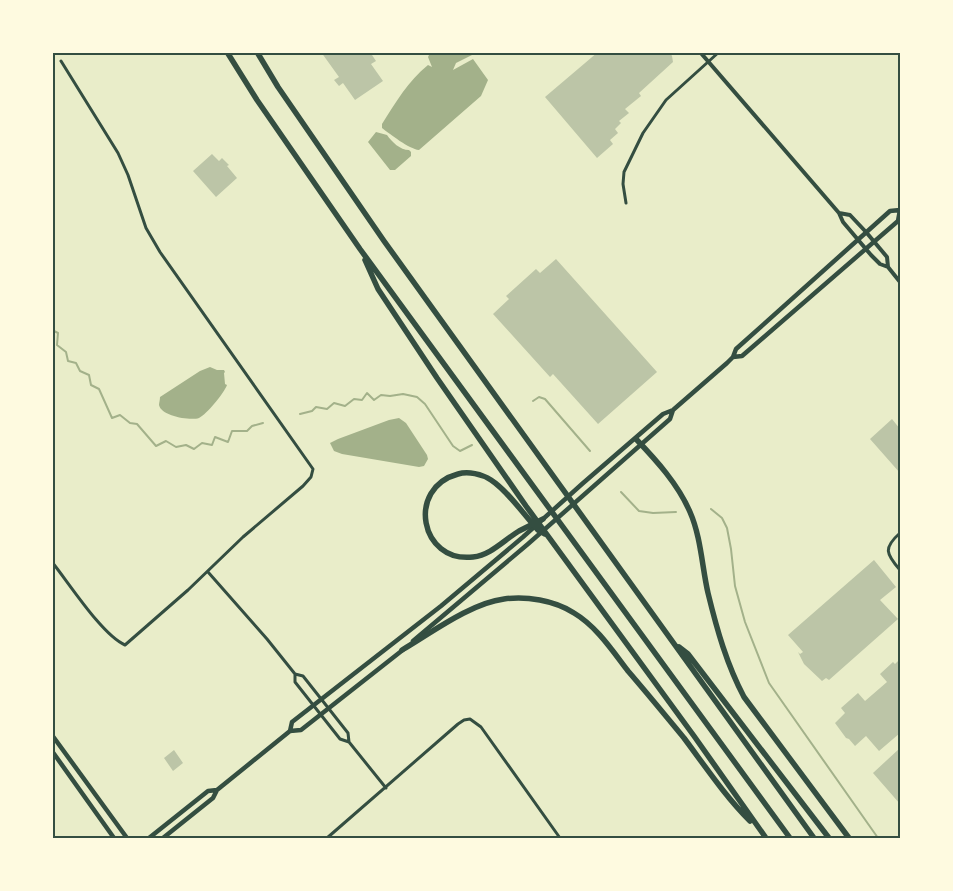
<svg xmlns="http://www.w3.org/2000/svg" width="953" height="891" font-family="'Fira Sans Condensed',sans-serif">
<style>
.water{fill:#a3b18a}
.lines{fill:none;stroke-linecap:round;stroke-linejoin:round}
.stream{stroke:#a3b18a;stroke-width:2}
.building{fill:#bcc5a7}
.minor{stroke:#344e41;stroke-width:3}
.tertiary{stroke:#344e41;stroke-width:4}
.secondary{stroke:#344e41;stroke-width:4.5}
.motorway{stroke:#344e41;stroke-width:5.5}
.neatline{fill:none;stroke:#344e41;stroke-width:2}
</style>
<rect width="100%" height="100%" fill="#e9edc9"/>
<path class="water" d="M 430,53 L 471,53 L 472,55 L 456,63 L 453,70 L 473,59 L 488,80 L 481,96 L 419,150 C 409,149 390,134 382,128 L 382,124 C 396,102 408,81 428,65 L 432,67 L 428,57 Z
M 376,132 L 387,135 C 392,142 400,150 409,150 L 411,152 L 411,156 L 395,170 L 390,170 L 368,142 Z
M 210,367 L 217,370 L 224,370 L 225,372 L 224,373 L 225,384 L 227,385 C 224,393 207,414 199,418 C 190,421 161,416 159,405 C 159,403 160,400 160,397 L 200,371 Z
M 399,418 L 406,423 L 427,455 L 428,459 L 424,466 L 419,467 L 342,454 L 334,451 L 330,443 L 338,439 L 389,420 Z"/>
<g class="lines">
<path class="stream" d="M 52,330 L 58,333 L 57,345 L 66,352 L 68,361 L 76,363 L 80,371 L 89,375 L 91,385 L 99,389 L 112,418 L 120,415 L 130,423 L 137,424 L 156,446 L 166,441 L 176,447 L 186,445 L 194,449 L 202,443 L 212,445 L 215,437 L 228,442 L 232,431 L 247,431 L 252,426 L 263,423
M 533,401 L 539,397 L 545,399 L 590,451
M 300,414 L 312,411 L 316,407 L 327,409 L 334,403 L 345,406 L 354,399 L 362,400 L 367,393 L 374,400 L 381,395 L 390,396 L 403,394 L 417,397 L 425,404 L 453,446 L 460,451 L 472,445
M 621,492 L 639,511 L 653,513 L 676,512
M 711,509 L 722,518 L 727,528 L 731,549 L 735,586 L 745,622 L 769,683 L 878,838"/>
</g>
<path class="building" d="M 321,52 L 376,52 L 372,55 L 376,61 L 371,64 L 383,81 L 355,100 L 343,83 L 339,86 L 334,80 L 339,77 Z
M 598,52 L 670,52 L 672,56 L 673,62 L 639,93 L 641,96 L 625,109 L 629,113 L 619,121 L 621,123 L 615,129 L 618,133 L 610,140 L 613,144 L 597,158 L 545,97 Z
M 212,154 L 219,161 L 222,158 L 229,165 L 227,166 L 237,178 L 216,197 L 193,171 Z
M 556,259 L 657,372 L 598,424 L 553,374 L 550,377 L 493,314 L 509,299 L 506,296 L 536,269 L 540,273 Z
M 892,419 L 900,429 L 900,473 L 870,439 Z
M 874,560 L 896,587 L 880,600 L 898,619 L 829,680 L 826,678 L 822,681 L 804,664 L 798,652 L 800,654 L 803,652 L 788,635 Z
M 900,659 L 900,733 L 879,751 L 866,736 L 855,746 L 849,739 L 846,738 L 835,723 L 845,713 L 841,708 L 858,693 L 865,701 L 887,682 L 880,674 L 893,662 L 895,664 Z
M 900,748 L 900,804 L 873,773 Z
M 174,750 L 183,763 L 173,771 L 164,758 Z"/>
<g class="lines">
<path class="minor" d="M 626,203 L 623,184 L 624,172 L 643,133 L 666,100 L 719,52
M 900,533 C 883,548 886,554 900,570
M 52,562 C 69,583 102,635 125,645 L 188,590 L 243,537 L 303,486 L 311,477 L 313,469 L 160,252 L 146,228 L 128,175 L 118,153 L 61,61
M 208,572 L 267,639 L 295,674 L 295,682 L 340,739 L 349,742 L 386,788
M 295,674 L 303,676 L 348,733 L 349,742
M 327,838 L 458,724 L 464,720 L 470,719 L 481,727 L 560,838"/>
<path class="tertiary" d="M 700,52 L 839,213 L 843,222 L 871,255 L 880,264 L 888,267 L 900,282
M 839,213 L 850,215 L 866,232 L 887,257 L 888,267"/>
<path class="secondary" d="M 733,357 L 742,356 L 898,221 L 900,210
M 413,641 L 528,544 L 670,419 L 673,410
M 290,731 L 292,722 L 441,606 L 523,537 L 582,484 L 663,414 L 673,410 L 727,363 L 733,357 L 736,349 L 890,211 L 900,210
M 52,735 L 127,838
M 52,751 L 114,838
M 149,838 L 208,791 L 217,790
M 163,838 L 213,798 L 217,790 L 290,731 L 301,730 L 404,649"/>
<path class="motorway" d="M 227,52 L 257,100 L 360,249 L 790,838
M 257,52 L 278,87 L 384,241 L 814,838
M 365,260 L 378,289 L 437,378 L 526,506 L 694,736 L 766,838
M 636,439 C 656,460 678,484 690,512 C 701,537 702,567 708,593 C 717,630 727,665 744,697 L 849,838
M 543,519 C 535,523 527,527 519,531 C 504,540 491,555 473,557 C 420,563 406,488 458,474 C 468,471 482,474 491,480 C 508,491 524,515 538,530 L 545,534
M 679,647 L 688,654 L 829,838
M 402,650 C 431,633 471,603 504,599 C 526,596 554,600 574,613 C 596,626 612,650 628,671 C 647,693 665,715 684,738 C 705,766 725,796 750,821"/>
</g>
<rect width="953" height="891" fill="none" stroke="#fefae0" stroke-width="108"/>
<rect x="54" y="54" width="845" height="783" class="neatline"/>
</svg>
